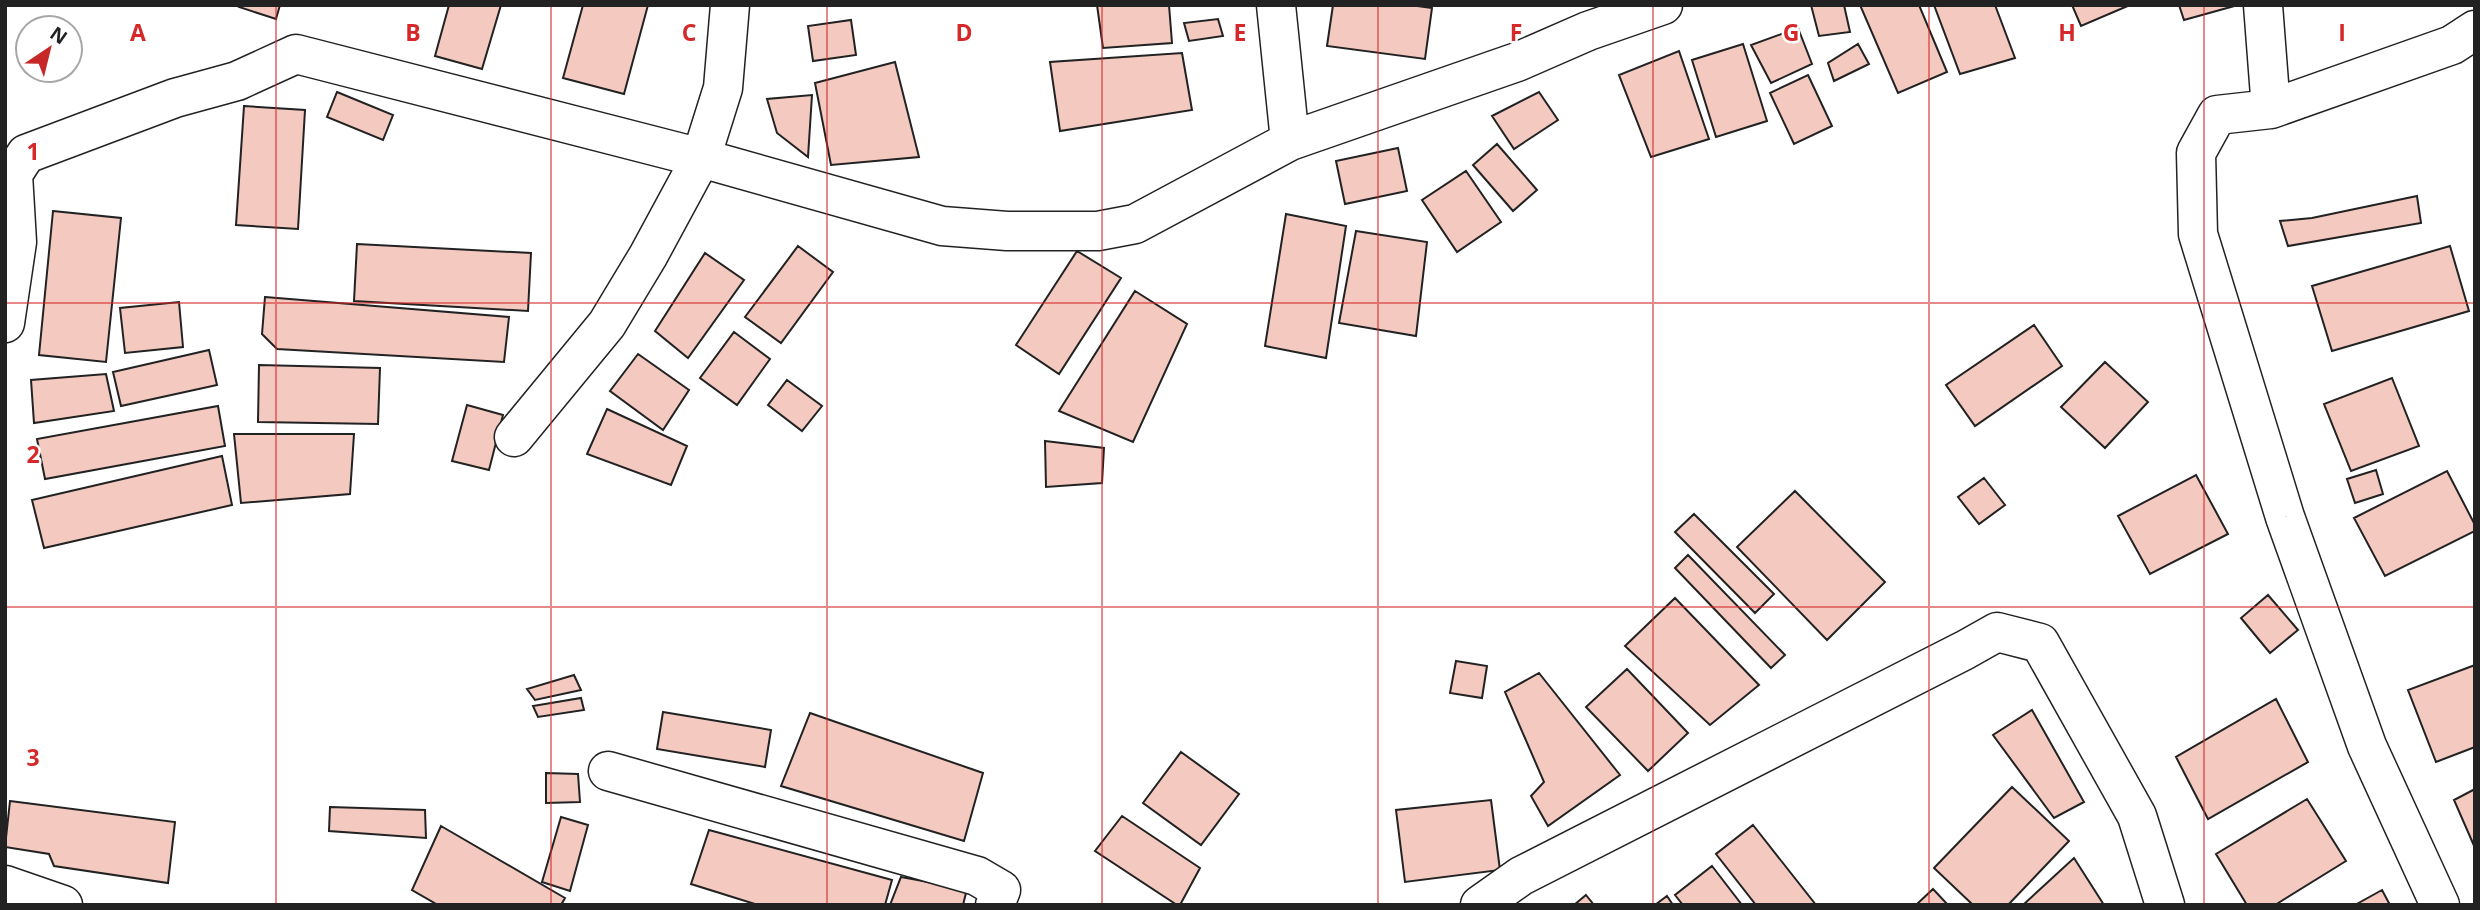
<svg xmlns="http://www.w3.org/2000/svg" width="2480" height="910" font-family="'Open Sans',sans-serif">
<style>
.building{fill:#f3c9c0;stroke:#222;stroke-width:2}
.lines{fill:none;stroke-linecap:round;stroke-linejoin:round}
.minor-casing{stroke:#222;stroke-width:41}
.minor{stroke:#fff;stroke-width:38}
.grid{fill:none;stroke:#d62828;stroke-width:2;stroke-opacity:0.55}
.grid-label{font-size:23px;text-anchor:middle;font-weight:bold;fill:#d62828;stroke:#fff;stroke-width:5;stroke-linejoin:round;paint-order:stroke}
</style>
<rect width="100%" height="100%" fill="#fff"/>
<path class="building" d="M 240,5 L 280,5 L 276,19 L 239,7 Z
M 449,5 L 501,5 L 482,69 L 435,56 Z
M 583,5 L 648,5 L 624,94 L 563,78 Z
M 1097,5 L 1169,5 L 1172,43 L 1103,48 Z
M 1333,5 L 1410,5 L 1432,8 L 1425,59 L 1327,46 Z
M 1811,5 L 1844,5 L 1850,32 L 1819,36 Z
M 1860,5 L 1919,5 L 1947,72 L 1898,93 Z
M 1934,5 L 1995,5 L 2015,58 L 1960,74 Z
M 2072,5 L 2130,5 L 2081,26 Z
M 2179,5 L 2238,5 L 2184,20 Z
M 1218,19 L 1223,36 L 1189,41 L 1184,23 Z
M 851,20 L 856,55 L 813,61 L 808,26 Z
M 1798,28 L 1812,64 L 1771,83 L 1751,45 Z
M 1743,44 L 1767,121 L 1716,137 L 1692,60 Z
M 1858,44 L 1869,64 L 1834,81 L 1828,63 Z
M 1679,51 L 1709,139 L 1651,157 L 1619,75 Z
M 1182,53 L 1192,110 L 1060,131 L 1050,62 Z
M 895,62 L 919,157 L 831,165 L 815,83 Z
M 1808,75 L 1832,126 L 1794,144 L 1770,93 Z
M 337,92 L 393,115 L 383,140 L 327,117 Z
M 1539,92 L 1558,120 L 1514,149 L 1492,116 Z
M 812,95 L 808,157 L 777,133 L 767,99 Z
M 244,106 L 305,110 L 298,229 L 236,225 Z
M 1497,144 L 1537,190 L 1513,211 L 1473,165 Z
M 1398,148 L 1407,191 L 1345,204 L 1336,161 Z
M 1466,171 L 1501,222 L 1457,252 L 1422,200 Z
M 2417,196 L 2421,223 L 2288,246 L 2280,221 L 2312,218 Z
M 53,211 L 121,218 L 106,362 L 39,355 Z
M 1286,214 L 1346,226 L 1326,358 L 1265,346 Z
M 1356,231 L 1427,242 L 1416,336 L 1339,323 Z
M 357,244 L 531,253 L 528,311 L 354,301 Z
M 798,246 L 833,272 L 781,343 L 745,317 Z
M 2450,246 L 2469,311 L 2332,351 L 2312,286 Z
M 1077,251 L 1121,278 L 1059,374 L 1016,345 Z
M 705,253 L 744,280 L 688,358 L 655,331 Z
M 1135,291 L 1187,324 L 1133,442 L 1059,411 Z
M 265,297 L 509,317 L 504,362 L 277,349 L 262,334 Z
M 179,302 L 183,347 L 125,353 L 120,308 Z
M 2034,325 L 2062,366 L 1975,426 L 1946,385 Z
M 734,332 L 770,359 L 737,405 L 700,378 Z
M 209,350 L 217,385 L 121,406 L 113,372 Z
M 638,354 L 689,390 L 663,430 L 610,391 Z
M 2105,362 L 2148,402 L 2105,448 L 2061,407 Z
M 259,365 L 380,368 L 378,424 L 258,422 Z
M 106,374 L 114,411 L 34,423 L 31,380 Z
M 2392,378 L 2419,446 L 2351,471 L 2324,404 Z
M 787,380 L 822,406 L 802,431 L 768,405 Z
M 467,405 L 503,415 L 489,470 L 452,461 Z
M 218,406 L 225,446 L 45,479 L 37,439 Z
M 607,409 L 687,446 L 671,485 L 587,454 Z
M 234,434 L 354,434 L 350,494 L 241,503 Z
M 1045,441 L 1104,448 L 1102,483 L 1046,487 Z
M 222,456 L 232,505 L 44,548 L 32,500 Z
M 2376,470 L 2383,494 L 2355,503 L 2347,479 Z
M 2447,471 L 2475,525 L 2475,531 L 2385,576 L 2354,518 Z
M 2196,475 L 2228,534 L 2150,574 L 2118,516 Z
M 1984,478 L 2005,505 L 1979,524 L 1958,497 Z
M 1795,491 L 1885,582 L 1827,640 L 1737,547 Z
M 1694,514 L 1774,594 L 1755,613 L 1675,532 Z
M 1688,555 L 1785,655 L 1771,668 L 1675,568 Z
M 2268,595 L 2298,630 L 2270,653 L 2241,618 Z
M 1675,598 L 1759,685 L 1710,725 L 1625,646 Z
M 1456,661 L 1487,666 L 1482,698 L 1450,693 Z
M 2475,665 L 2475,747 L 2436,762 L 2408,690 Z
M 1627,669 L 1688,733 L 1648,771 L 1586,707 Z
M 1539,673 L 1620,775 L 1548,826 L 1531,796 L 1544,782 L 1505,692 Z
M 574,675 L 581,690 L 535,700 L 527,689 Z
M 581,698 L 584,710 L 538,717 L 533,706 Z
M 2276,699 L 2308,762 L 2208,819 L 2176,757 Z
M 2032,710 L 2084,802 L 2054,818 L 1993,735 Z
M 663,712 L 771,730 L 765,767 L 657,749 Z
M 810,713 L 983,773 L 964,841 L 781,786 Z
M 1181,752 L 1239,794 L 1201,845 L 1143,803 Z
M 546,773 L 578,774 L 580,802 L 546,803 Z
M 2012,787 L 2069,841 L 2008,905 L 1973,905 L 1934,868 Z
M 2475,789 L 2475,848 L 2454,800 Z
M 2307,799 L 2346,861 L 2275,905 L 2247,905 L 2216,854 Z
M 1491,800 L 1500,870 L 1405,882 L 1396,810 Z
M 10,801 L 175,822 L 168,883 L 54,866 L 49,854 L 5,847 Z
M 330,807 L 425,810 L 426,838 L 329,831 Z
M 1122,816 L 1200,868 L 1180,905 L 1177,905 L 1095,851 Z
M 561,817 L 588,825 L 570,891 L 542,882 Z
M 1753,825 L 1816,905 L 1756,905 L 1716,854 Z
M 441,826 L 565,898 L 561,905 L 438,905 L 412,890 Z
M 709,830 L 892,880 L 885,905 L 758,905 L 691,884 Z
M 2074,858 L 2104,905 L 2024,904 Z
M 1712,866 L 1742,905 L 1683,905 L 1675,895 Z
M 901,877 L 967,889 L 963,905 L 890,905 Z
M 1933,889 L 1948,905 L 1916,905 Z
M 2382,890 L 2390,905 L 2355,905 Z
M 1586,895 L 1594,905 L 1574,905 Z
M 1667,896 L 1673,905 L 1655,905 Z"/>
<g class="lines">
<defs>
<path id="minor" d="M 1276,5 L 1290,141
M 2263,5 L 2271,109
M 5,323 L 17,242 L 13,174 L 26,154 L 175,98 L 237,81 L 296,54 L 701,158 L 942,226 L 1007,231 L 1098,231 L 1135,224 L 1290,141 L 1517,62 L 1588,31 L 1663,5
M 514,437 L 607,324 L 648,256 L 701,158 L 723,88 L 730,5
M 608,771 L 977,876 L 1001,890 L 995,905
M 5,885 L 63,905
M 1480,905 L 1521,876 L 1965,650 L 1997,632 L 2040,643 L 2137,816 L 2165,905
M 2440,905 L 2367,746 L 2285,517 L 2198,234 L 2196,153 L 2217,115 L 2271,109 L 2452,45 L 2475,30"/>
</defs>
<use href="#minor" class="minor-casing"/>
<use href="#minor" class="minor"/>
</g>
<path class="grid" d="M 276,5 L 276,905M 551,5 L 551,905M 827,5 L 827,905M 1102,5 L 1102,905M 1378,5 L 1378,905M 1653,5 L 1653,905M 1929,5 L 1929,905M 2204,5 L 2204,905M 5,303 L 2475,303M 5,607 L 2475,607"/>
<g class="grid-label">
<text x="138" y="41">A</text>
<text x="413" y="41">B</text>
<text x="689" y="41">C</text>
<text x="964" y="41">D</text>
<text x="1240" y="41">E</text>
<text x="1516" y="41">F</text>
<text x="1791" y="41">G</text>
<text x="2067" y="41">H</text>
<text x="2342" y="41">I</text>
<text x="33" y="160">1</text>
<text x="33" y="463">2</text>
<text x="33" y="766">3</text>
</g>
<rect width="2480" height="910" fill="none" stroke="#222222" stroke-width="14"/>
<g transform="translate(49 49) rotate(35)"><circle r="33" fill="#ffffff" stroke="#a7a7a7" stroke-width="2"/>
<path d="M0-5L12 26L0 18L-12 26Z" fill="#c62828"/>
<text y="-10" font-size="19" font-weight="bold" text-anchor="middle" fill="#222222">N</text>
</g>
</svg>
